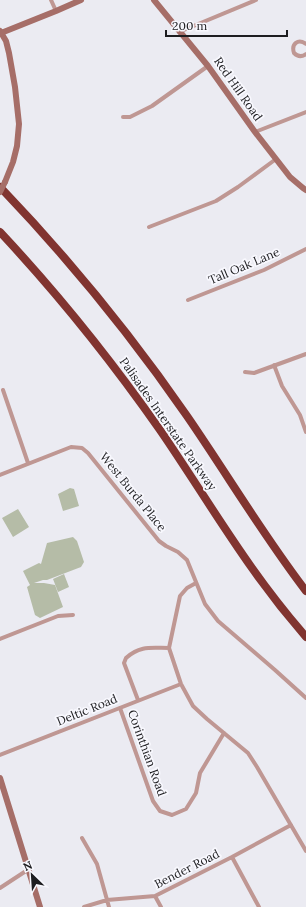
<svg xmlns="http://www.w3.org/2000/svg" width="306" height="907" font-family="Lora,serif">
<style>
.green{fill:#b5bca7}
.lines{fill:none;stroke-linecap:round;stroke-linejoin:round}
.street{stroke:#bf9793;stroke-width:4}
.secondary{stroke:#a66e68;stroke-width:6}
.highway{stroke:#813430;stroke-width:8}
.secondary-bridge{stroke:#a66e68;stroke-width:6}
.labels{text-anchor:middle;stroke-width:3.5;stroke-linejoin:round;paint-order:stroke}
.street-label{font-size:12px;fill:#1d1d20;stroke:#f8f8fe}
</style>
<rect width="100%" height="100%" fill="#ebebf2"/>
<path class="green" d="M 70,488 L 74,489 L 79,506 L 63,511 L 58,494 Z
M 18,509 L 29,527 L 13,537 L 2,518 Z
M 73,537 L 77,541 L 84,562 L 81,567 L 47,580 L 43,580 L 34,583 L 44,583 L 55,585 L 63,607 L 40,618 L 35,615 L 27,587 L 30,585 L 23,571 L 39,563 L 41,564 L 47,543 Z
M 64,574 L 69,587 L 58,592 L 53,579 Z"/>
<g class="lines">
<path class="street" d="M 51,0 L 56,11
M 179,32 L 256,0
M 306,44 C 298,38 291,44 294,53 C 298,57 302,57 306,54
M 123,117 L 130,117 L 152,106 L 208,66
M 255,132 L 306,112
M 149,227 L 216,201 L 238,187 L 276,159
M 188,300 L 264,270 L 306,249
M 274,365 L 282,386 L 300,415 L 306,432
M 245,372 L 254,373 L 306,354
M 3,390 L 28,463
M 0,475 L 71,447 L 82,448 L 88,453 L 159,541 L 166,546 L 178,552 L 187,560 L 205,604 L 218,621 L 275,670 L 306,698
M 196,583 L 187,588 L 180,596 L 169,648 L 181,684 L 193,706 L 207,719 L 248,753 L 257,767 L 306,851
M 0,639 L 58,616 L 73,615
M 138,700 L 124,663 L 126,658 C 140,645 152,648 169,648
M 120,708 L 153,801 L 160,811 L 172,815 L 186,809 L 196,793 L 200,773 L 224,733
M 0,755 L 181,684
M 82,838 L 97,864 L 109,907
M 232,857 L 259,907
M 0,888 L 29,869
M 155,896 L 161,907
M 84,907 L 107,900 L 155,896 L 232,857 L 291,825"/>
<path class="secondary" d="M 154,0 L 208,66 L 255,132 L 290,177 L 303,188 L 306,190
M 0,31 L 6,41 L 9,53 L 15,87 L 19,124 L 17,146 L 13,162 L 5,182
M 1,33 L 56,11 L 81,0
M 0,778 L 40,907"/>
<path class="highway" d="M 0,187 C 68,258 131,335 187,416 C 227,474 263,535 306,591
M 0,232 C 58,294 111,360 160,430 C 191,475 220,523 252,568 C 269,592 287,615 306,637"/>
<path class="secondary-bridge" d="M 0,192 L 5,182"/>
</g>
<g class="labels">
<g class="street-label">
<text transform="translate(238 89) rotate(55)" y="4">Red Hill Road</text>
<text transform="translate(244 266) rotate(-23)" y="4">Tall Oak Lane</text>
<text transform="translate(168 424) rotate(55)" y="4">Palisades Interstate Parkway</text>
<text transform="translate(133 492) rotate(51)" y="4">West Burda Place</text>
<text transform="translate(87 710) rotate(-22)" y="4">Deltic Road</text>
<text transform="translate(147 753) rotate(70)" y="4">Corinthian Road</text>
<text transform="translate(187 869) rotate(-27)" y="4">Bender Road</text>
</g>
</g>
<g transform="translate(32 875) rotate(335)" stroke="#f8f8fe" stroke-width="3" paint-order="stroke">
<path d="M0-3L7 15L0 10L-7 15Z" fill="#1d1d20"/>
<text y="-6" font-size="11" font-weight="bold" text-anchor="middle" fill="#1d1d20">N</text>
</g>
<path d="M166 30v6h121v-6" fill="none" stroke="#1d1d20" stroke-width="2"/>
<text x="172" y="30" font-size="12" fill="#1d1d20" stroke="#f8f8fe" stroke-width="3" paint-order="stroke">200 m</text>
</svg>
